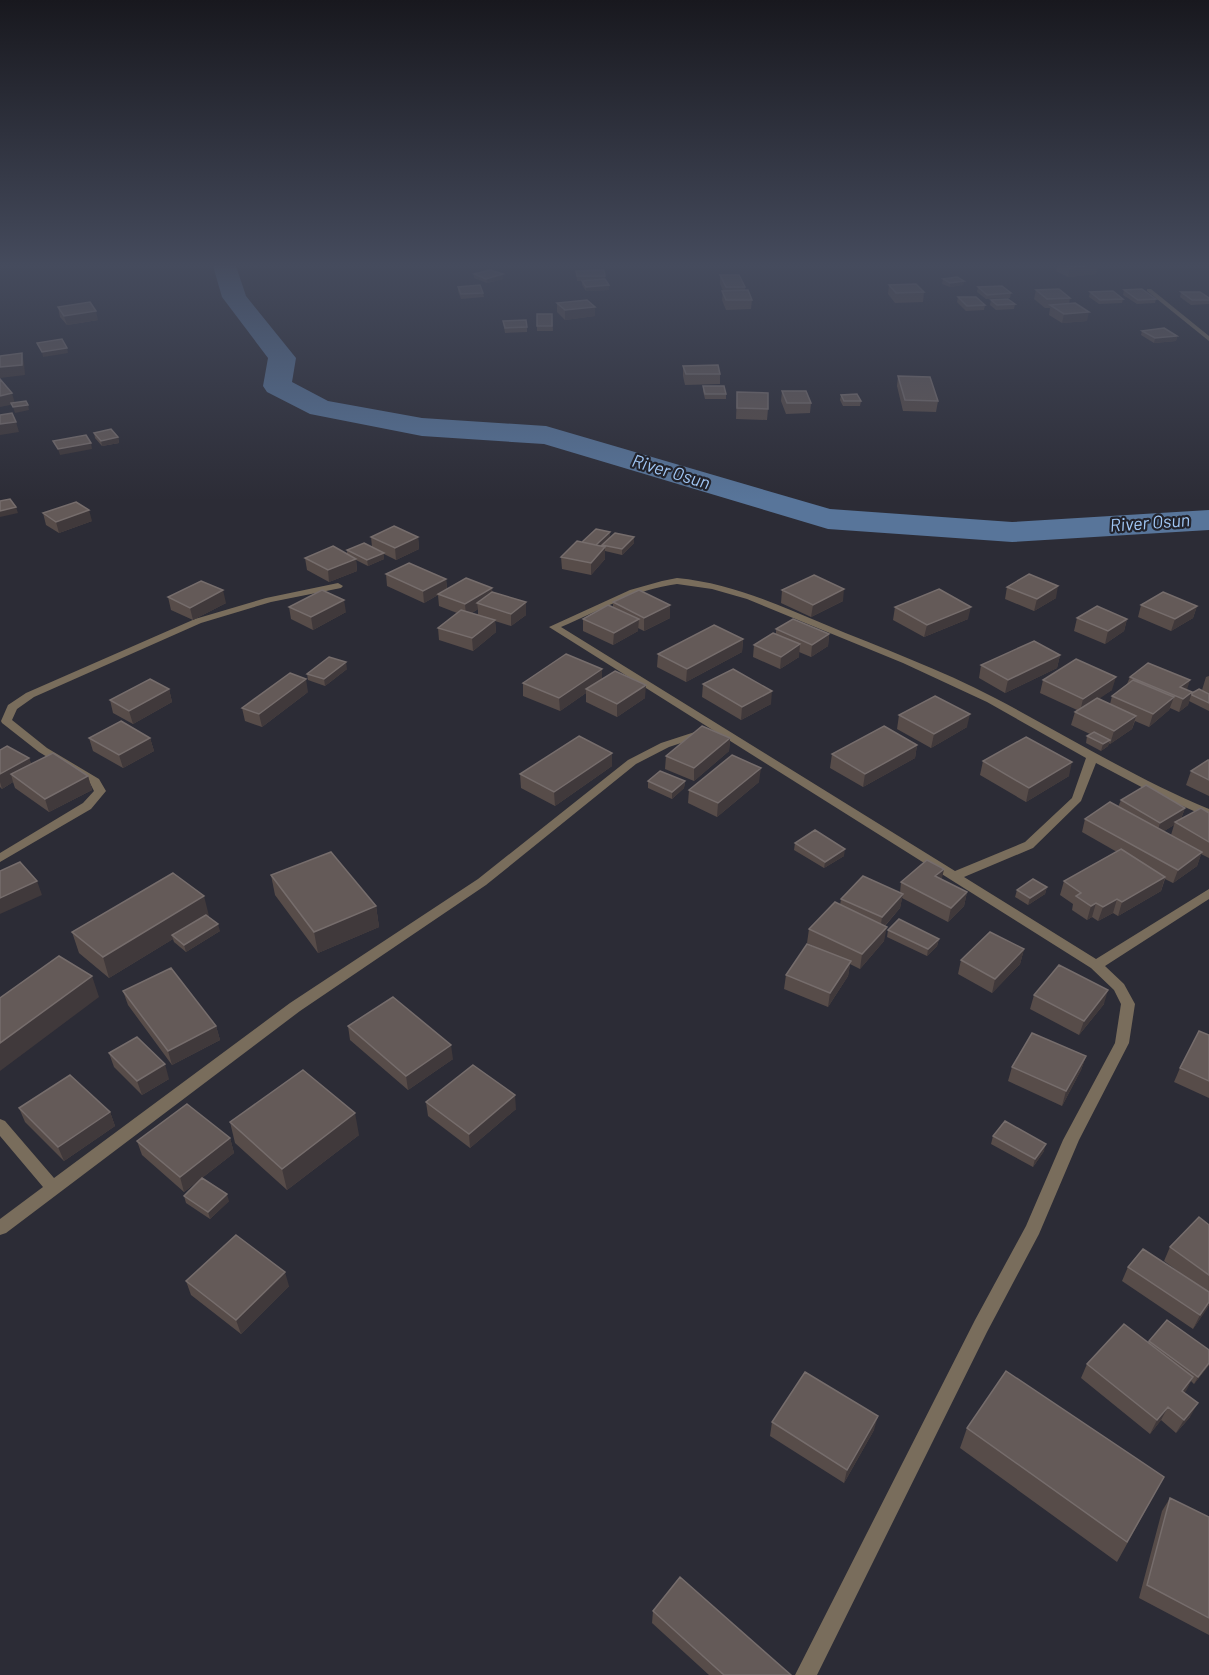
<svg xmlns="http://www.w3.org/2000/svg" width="1209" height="1675" font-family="Barlow,sans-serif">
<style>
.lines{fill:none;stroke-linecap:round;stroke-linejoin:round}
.river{fill:#58759a;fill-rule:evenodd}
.minor{fill:#796d5c;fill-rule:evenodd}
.wall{fill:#574c49;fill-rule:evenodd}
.shaded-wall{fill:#40393b}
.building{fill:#645a58;stroke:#766d6c;stroke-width:1.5}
.labels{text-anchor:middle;stroke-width:4.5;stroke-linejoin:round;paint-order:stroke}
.far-water-label{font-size:18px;font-style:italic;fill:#a1c7f5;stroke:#22232c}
</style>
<rect width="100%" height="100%" fill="#2c2c36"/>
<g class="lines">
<path class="river" d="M 213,266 L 236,266 L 246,296 L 296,358 L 292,382 L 328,401 L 422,418 L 546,426 L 830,509 L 1012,522 L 1209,510 L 1209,530 L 1012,542 L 828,529 L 544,444 L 422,436 L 310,414 L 267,392 L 263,386 L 268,358 L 222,297 Z"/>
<path class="minor" d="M 1147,289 L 1151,289 L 1209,336 L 1209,341 L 1147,291 Z
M 677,578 C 730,583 776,604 824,624 C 881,648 940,669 995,698 C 1066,735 1134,778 1209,809 L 1209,817 L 1205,816 L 1149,791 L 1096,763 L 1081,801 L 1033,848 L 964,877 L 1096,959 L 1209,889 L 1209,899 L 1105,966 L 1124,984 L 1135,1004 L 1129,1043 L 1079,1140 L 1039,1234 L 987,1332 L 817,1675 L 795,1675 L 975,1320 L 1026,1226 L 1063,1140 L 1115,1043 L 1121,1004 L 1114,990 L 1091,968 L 549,627 L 630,590 L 662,581 ZM 677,584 L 712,589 L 747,599 L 903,663 L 987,702 L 1086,758 L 1072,798 L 1025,842 L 955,871 L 561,627 C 599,611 636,589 677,584 Z
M 338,583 L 343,586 L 341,588 L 271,602 L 201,623 L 34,697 L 17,709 L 12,720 L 47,748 L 99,779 L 106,791 L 91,809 L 0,862 L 0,853 L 83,803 L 94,791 L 90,783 L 39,752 L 2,723 L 1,721 L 8,705 L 26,693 L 195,619 L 266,598 Z
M 704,729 L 709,732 L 708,734 L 669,747 L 636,764 L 486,885 L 300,1011 L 6,1233 L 0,1235 L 0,1219 L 43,1187 L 0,1136 L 0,1119 L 5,1121 L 54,1178 L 290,1003 L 478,879 L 628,760 L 661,743 Z"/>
</g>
<path class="wall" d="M 1057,266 L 1098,266 L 1096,274 L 1068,277 L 1056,271 Z
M 576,271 L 605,276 L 605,280 L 609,285 L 609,290 L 586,291 L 582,285 L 582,281 L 577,281 Z
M 474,274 L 503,274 L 503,279 L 487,283 L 474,278 Z
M 720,275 L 745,287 L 745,290 L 752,300 L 751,309 L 726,310 L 722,300 L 723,291 L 720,284 Z
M 943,279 L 964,281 L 963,285 L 950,287 L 942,284 Z
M 889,285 L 924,292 L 923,302 L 895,303 L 888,294 Z
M 458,287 L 483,293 L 484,297 L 461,299 L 458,291 Z
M 978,287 L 1011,293 L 1010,298 L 986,299 L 977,292 Z
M 1036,290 L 1070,298 L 1069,304 L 1087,321 L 1062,323 L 1049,315 L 1050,308 L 1045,308 L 1034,299 Z
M 1124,290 L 1156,299 L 1155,303 L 1137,304 L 1123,295 Z
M 1090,292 L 1123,299 L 1122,303 L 1099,304 L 1089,297 Z
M 1181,292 L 1209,298 L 1209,304 L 1191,305 L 1180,297 Z
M 958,297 L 985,305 L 984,310 L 966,311 L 957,302 Z
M 991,300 L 1015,304 L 1014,309 L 996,310 L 990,305 Z
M 557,303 L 595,316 L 565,320 L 557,312 Z
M 58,307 L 98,320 L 67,325 L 60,317 Z
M 537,314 L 552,314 L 553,331 L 537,331 Z
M 503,321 L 527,327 L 527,332 L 505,333 Z
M 1142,331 L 1177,336 L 1176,341 L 1154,343 L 1141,335 Z
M 683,366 L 720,374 L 720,384 L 685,385 L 683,376 Z
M 898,376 L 938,401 L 936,412 L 903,411 L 897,386 Z
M 703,386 L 726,394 L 726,399 L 705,399 L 703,391 Z
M 782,391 L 811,403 L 810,413 L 786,414 L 781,401 Z
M 737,392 L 768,409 L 767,420 L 736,419 Z
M 841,395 L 861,401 L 860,406 L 843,406 L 840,400 Z
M 94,433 L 118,437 L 119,443 L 102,446 L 95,438 Z
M 43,513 L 92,521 L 59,533 L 46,525 Z
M 610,532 L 610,537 L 634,543 L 622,555 L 605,551 L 605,559 L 591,575 L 562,569 L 561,557 L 582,542 Z
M 371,537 L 418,537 L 419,549 L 396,560 L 384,554 L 384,559 L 368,566 L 356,560 L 357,571 L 329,582 L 307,570 L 305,558 L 347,554 L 347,550 L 372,547 Z
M 386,574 L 446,579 L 447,589 L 493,592 L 526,602 L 526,615 L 511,626 L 495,621 L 496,632 L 473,651 L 439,640 L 438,628 L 457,613 L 439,606 L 438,595 L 424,603 L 387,586 ZM 478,609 L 478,615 L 472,613 Z
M 1007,587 L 1056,598 L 1034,611 L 1005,599 Z
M 782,590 L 843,601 L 811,617 L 781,603 Z
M 168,597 L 226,603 L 193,620 L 171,610 Z
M 613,602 L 670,618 L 644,631 L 638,628 L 638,631 L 613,645 L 583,631 L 583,619 L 613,607 Z
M 1141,605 L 1197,606 L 1193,618 L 1171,631 L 1138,617 Z
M 289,607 L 346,612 L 313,630 L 291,619 Z
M 895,607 L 968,619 L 924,637 L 893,620 Z
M 1077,618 L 1127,619 L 1124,631 L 1105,644 L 1074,631 Z
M 776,629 L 829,634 L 828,646 L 811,657 L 799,652 L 799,657 L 780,669 L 753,657 L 754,645 L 776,634 Z
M 743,639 L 742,652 L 686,682 L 657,667 L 658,654 Z
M 1060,655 L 1057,668 L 1005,693 L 979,678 L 981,665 Z
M 347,669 L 325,686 L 308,680 L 307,674 Z
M 602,669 L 602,680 L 645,698 L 617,717 L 586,702 L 586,693 L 560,711 L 523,696 L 523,683 Z
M 1209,676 L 1209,711 L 1189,701 L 1188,705 L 1179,712 L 1170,708 L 1169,710 L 1149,727 L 1135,721 L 1132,729 L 1110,744 L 1109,743 L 1108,746 L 1101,751 L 1086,743 L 1087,736 L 1090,734 L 1071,725 L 1075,712 L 1077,710 L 1040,693 L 1043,680 L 1112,690 L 1099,698 L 1110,704 L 1112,696 L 1127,684 L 1130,677 L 1187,690 L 1192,692 L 1202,690 L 1206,677 Z
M 703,684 L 771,704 L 741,720 L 702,697 Z
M 169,689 L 172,702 L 133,724 L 113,713 L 110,700 Z
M 308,692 L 262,727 L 245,721 L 242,708 Z
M 899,715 L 967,727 L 931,748 L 897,729 Z
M 89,738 L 150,738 L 154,751 L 123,768 L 93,751 Z
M 730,738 L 729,751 L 694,781 L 665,769 L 666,756 Z
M 917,745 L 915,758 L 863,787 L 830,768 L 832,754 Z
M 0,750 L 29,758 L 31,764 L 88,776 L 92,790 L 49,812 L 15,788 L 13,782 L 2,789 L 0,787 Z
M 612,753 L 612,766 L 555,806 L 521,788 L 520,774 Z
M 1209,760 L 1209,796 L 1186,785 L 1191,771 Z
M 983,761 L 1069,776 L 1026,802 L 980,775 Z
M 648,781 L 685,781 L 684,788 L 672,799 L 648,788 Z
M 759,782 L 717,817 L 688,803 L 689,790 Z
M 1121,800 L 1185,808 L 1181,819 L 1209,813 L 1209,858 L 1201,854 L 1197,866 L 1173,883 L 1165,879 L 1161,891 L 1118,916 L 1113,913 L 1098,921 L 1092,917 L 1087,920 L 1072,910 L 1073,904 L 1060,895 L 1064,881 L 1117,852 L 1082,832 L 1085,819 L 1118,807 ZM 1174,825 L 1171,835 L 1164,831 Z
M 795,843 L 844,856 L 824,868 L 794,850 Z
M 944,869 L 941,879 L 967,892 L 964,906 L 948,922 L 902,898 L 900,908 L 885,926 L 884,941 L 860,969 L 850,964 L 848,976 L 828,1007 L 784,989 L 786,975 L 822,950 L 807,943 L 809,929 L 840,905 L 841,899 L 900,893 L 901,882 Z
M 271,875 L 376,906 L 379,927 L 318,953 L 275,895 Z
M 1047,887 L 1045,894 L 1028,905 L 1015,897 L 1017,890 Z
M 209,916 L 208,917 L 220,931 L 186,952 L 174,942 L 173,939 L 109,978 L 79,953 L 72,932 Z
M 888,930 L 939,939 L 937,946 L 927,956 L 887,937 Z
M 1024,949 L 1020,964 L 992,993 L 958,974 L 961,960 Z
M 123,991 L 216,1026 L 220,1040 L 172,1065 L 128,1005 Z
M 1034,995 L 1104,1004 L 1079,1035 L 1030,1009 Z
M 348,1026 L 453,1059 L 408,1090 L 350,1040 Z
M 1209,1035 L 1209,1098 L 1174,1082 L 1180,1068 Z
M 109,1053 L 169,1079 L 142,1095 L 114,1067 Z
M 1086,1056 L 1081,1070 L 1062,1106 L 1008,1081 L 1012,1067 Z
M 426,1102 L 516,1109 L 470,1148 L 428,1116 Z
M 19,1108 L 110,1112 L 115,1126 L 64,1161 L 25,1122 Z
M 230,1122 L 359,1135 L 287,1190 L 235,1143 Z
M 993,1136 L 1044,1151 L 1033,1167 L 991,1144 Z
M 230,1138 L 234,1153 L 184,1192 L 142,1155 L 137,1141 Z
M 184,1196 L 229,1201 L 210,1219 L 186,1203 Z
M 1209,1225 L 1209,1305 L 1193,1329 L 1122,1281 L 1128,1267 L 1179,1272 L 1164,1261 L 1170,1247 Z
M 186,1281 L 289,1286 L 241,1334 L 191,1295 Z
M 1149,1341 L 1209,1365 L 1194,1384 L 1191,1381 L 1184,1393 L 1190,1417 L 1176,1433 L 1161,1420 L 1150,1434 L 1081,1378 L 1087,1364 L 1148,1343 Z
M 772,1422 L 874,1430 L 844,1483 L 770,1436 Z
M 967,1428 L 1164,1477 L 1117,1562 L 960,1448 Z
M 1170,1498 L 1209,1517 L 1209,1635 L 1139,1598 L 1162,1511 Z
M 653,1611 L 791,1675 L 709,1675 L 652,1623 Z"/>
<path class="shaded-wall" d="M 1027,266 L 1050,266 L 1026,268 Z
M 1086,266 L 1098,266 L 1096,274 L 1068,277 L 1070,268 Z
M 503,274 L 503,279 L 487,283 L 486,279 Z
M 964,281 L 963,285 L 950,287 L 950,283 Z
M 609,285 L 609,290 L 586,291 L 586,287 Z
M 595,307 L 595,316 L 565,320 L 565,310 Z
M 96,311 L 98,320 L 67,325 L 64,316 Z
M 1089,312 L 1087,321 L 1062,323 L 1064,314 Z
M 1177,336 L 1176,341 L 1154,343 L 1155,338 Z
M 67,348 L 68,353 L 43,357 L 42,352 Z
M 22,353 L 24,363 L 25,375 L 0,378 L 0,367 Z
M 12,393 L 15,404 L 0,407 L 0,396 Z
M 28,405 L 29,410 L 15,413 L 13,407 Z
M 16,422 L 19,432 L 0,435 L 0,424 Z
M 118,437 L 119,443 L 102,446 L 101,441 Z
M 91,443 L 92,449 L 60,455 L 58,449 Z
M 16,507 L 18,513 L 0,517 L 0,511 Z
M 89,510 L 92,521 L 59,533 L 56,522 Z
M 610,532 L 610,537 L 594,553 L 594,547 Z
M 418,537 L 419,549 L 396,560 L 395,548 Z
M 634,537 L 634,543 L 622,555 L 622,549 Z
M 605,547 L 605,559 L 591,575 L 591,563 Z
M 384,553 L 384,559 L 368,566 L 367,560 Z
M 356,559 L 357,571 L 329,582 L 328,570 Z
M 446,579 L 447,591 L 438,594 L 438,595 L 424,603 L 423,591 Z
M 1058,586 L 1056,598 L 1034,611 L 1037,599 Z
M 492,588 L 493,600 L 477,603 L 478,609 L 466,617 L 465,604 Z
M 844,589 L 843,601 L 811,617 L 813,605 Z
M 223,590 L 226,603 L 193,620 L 190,608 Z
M 344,600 L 346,612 L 313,630 L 311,617 Z
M 526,602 L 526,615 L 511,626 L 511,614 Z
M 670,605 L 670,618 L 644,631 L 644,618 Z
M 1197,606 L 1193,618 L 1171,631 L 1175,619 Z
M 971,607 L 968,619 L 924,637 L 927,625 Z
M 639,619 L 638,631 L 613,645 L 614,633 Z
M 1127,619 L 1124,631 L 1105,644 L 1108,631 Z
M 495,620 L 496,632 L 473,651 L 472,638 Z
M 829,634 L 828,646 L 811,657 L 812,645 Z
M 743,639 L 742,652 L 686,682 L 687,669 Z
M 800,644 L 799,657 L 780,669 L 781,657 Z
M 1060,655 L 1057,668 L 1005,693 L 1008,680 Z
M 346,662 L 347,669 L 325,686 L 324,679 Z
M 602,669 L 602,682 L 586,689 L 586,693 L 560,711 L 559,698 Z
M 1116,677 L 1112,690 L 1080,712 L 1083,699 Z
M 306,679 L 308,692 L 262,727 L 259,714 Z
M 1190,680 L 1186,693 L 1180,687 Z
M 646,685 L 645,698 L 617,717 L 617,704 Z
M 169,689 L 172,702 L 133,724 L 129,711 Z
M 772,691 L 771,704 L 741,720 L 742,707 Z
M 1192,692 L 1188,705 L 1179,712 L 1183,699 Z
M 1174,697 L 1169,710 L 1149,727 L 1153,714 Z
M 970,714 L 967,727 L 931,748 L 934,734 Z
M 1136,716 L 1132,729 L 1110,744 L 1114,731 Z
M 150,738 L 154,751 L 123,768 L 119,755 Z
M 730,738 L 729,751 L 694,781 L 694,768 Z
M 1110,740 L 1108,746 L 1101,751 L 1103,744 Z
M 917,745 L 915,758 L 863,787 L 865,774 Z
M 612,753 L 612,766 L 555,806 L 554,792 Z
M 29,758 L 34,771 L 11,774 L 13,782 L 2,789 L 0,782 L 0,774 Z
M 1072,762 L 1069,776 L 1026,802 L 1029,788 Z
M 761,768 L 759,782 L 717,817 L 718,803 Z
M 88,776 L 92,790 L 49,812 L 45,799 Z
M 685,781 L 684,788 L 672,799 L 672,792 Z
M 1185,808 L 1180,821 L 1175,822 L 1174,825 L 1156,836 L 1160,823 Z
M 845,849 L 844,856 L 824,868 L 825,862 Z
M 1202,852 L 1197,866 L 1173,883 L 1178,870 Z
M 944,869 L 941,883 L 935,876 Z
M 1165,877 L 1161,891 L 1118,916 L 1122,902 Z
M 37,881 L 42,895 L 0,914 L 0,898 Z
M 1047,887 L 1045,894 L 1028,905 L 1030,898 Z
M 967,892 L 964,906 L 948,922 L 951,908 Z
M 903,894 L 900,908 L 880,931 L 882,917 Z
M 204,896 L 209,916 L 175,937 L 172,935 L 173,939 L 109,978 L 103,957 Z
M 1117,899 L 1113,913 L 1098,921 L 1103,907 Z
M 1096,903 L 1092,917 L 1087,920 L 1091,906 Z
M 376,906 L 379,927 L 318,953 L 314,932 Z
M 218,924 L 220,931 L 186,952 L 184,945 Z
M 887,927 L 884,941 L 860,969 L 862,954 Z
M 939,939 L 937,946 L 927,956 L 928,949 Z
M 1024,949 L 1020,964 L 992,993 L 995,979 Z
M 851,961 L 848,976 L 828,1007 L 830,993 Z
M 92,976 L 99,997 L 0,1071 L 0,1043 Z
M 1108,990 L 1104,1004 L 1079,1035 L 1084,1021 Z
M 216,1026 L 220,1040 L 172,1065 L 168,1051 Z
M 451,1045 L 453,1059 L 408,1090 L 406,1076 Z
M 1086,1056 L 1081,1070 L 1062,1106 L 1066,1091 Z
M 165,1064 L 169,1079 L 142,1095 L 137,1081 Z
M 515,1095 L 516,1109 L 470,1148 L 469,1134 Z
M 110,1112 L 115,1126 L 64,1161 L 58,1147 Z
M 355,1113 L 359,1135 L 287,1190 L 282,1169 Z
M 230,1138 L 234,1153 L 184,1192 L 180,1177 Z
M 1046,1144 L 1044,1151 L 1033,1167 L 1035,1159 Z
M 227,1194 L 229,1201 L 210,1219 L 208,1212 Z
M 285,1272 L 289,1286 L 241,1334 L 236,1320 Z
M 1209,1302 L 1209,1305 L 1207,1309 L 1193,1329 L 1200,1315 Z
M 1209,1363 L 1209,1365 L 1194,1384 L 1198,1377 Z
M 1193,1377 L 1186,1391 L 1175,1405 L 1182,1391 Z
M 1198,1403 L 1190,1417 L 1176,1433 L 1184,1420 Z
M 1168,1407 L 1161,1420 L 1150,1434 L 1157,1420 Z
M 878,1416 L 874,1430 L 844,1483 L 847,1470 Z"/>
<path class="building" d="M 1066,266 L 1086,266 L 1070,268 Z
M 490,270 L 503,274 L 486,279 L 474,274 Z
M 604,270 L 605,276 L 577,276 L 576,271 Z
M 720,275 L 739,275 L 745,287 L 726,287 Z
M 957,277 L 964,281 L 950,283 L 943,279 Z
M 605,279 L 609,285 L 586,287 L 582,281 Z
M 916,284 L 924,292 L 896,293 L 889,285 Z
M 480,285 L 483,293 L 461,294 L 458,287 Z
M 1002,286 L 1011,293 L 987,295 L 978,287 Z
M 1059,289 L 1070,298 L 1047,299 L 1036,290 Z
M 1142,289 L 1156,299 L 1138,300 L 1124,290 Z
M 748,290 L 752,300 L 726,300 L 722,291 Z
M 1113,291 L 1123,299 L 1100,300 L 1090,292 Z
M 1181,292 L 1200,292 L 1209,298 L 1209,300 L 1192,300 Z
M 958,297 L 976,297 L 985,305 L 967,306 Z
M 1008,299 L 1015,304 L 997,305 L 991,300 Z
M 587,300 L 595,307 L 565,310 L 557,303 Z
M 90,302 L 96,311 L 64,316 L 58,307 Z
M 1075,303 L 1089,312 L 1064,314 L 1050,305 Z
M 537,314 L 552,314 L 552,326 L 537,326 Z
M 526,320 L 527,327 L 505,328 L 503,321 Z
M 1164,328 L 1177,336 L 1155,338 L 1142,331 Z
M 62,339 L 67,348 L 42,352 L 37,343 Z
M 22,353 L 22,365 L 0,367 L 0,356 Z
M 718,365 L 720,374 L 686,374 L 683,366 Z
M 898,376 L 930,377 L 938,401 L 905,400 Z
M 0,379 L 12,393 L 0,396 Z
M 703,386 L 724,386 L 726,394 L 705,394 Z
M 782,391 L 806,391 L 811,403 L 787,403 Z
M 737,392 L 768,393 L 768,409 L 737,408 Z
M 857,394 L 861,401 L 844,401 L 841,395 Z
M 26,401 L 28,405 L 13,407 L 11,403 Z
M 12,413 L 16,422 L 0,424 L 0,415 Z
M 111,429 L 118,437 L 101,441 L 94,433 Z
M 86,435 L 91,443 L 58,449 L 53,441 Z
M 10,499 L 16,507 L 0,511 L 0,501 Z
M 76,502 L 89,510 L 56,522 L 43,513 Z
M 394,526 L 418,537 L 395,548 L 371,537 Z
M 596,529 L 610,532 L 596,545 L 582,542 Z
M 615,533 L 634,537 L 622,549 L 602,545 Z
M 577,541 L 605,547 L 591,563 L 561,557 Z
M 364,543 L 384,553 L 367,560 L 347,550 Z
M 333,546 L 356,559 L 328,570 L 305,558 Z
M 409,563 L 446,579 L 423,591 L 386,574 Z
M 1029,574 L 1058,586 L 1037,599 L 1007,587 Z
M 814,575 L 844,589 L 813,605 L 782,590 Z
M 466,578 L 492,588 L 465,604 L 438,594 Z
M 201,581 L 223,590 L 190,608 L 168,597 Z
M 939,589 L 971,607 L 927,625 L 895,607 Z
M 322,590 L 344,600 L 311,617 L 289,607 Z
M 639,590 L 670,605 L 644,618 L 613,602 Z
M 492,592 L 526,602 L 511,614 L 477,603 Z
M 1163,592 L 1197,606 L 1175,619 L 1141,605 Z
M 608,605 L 639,619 L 614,633 L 583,619 Z
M 1097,606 L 1127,619 L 1108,631 L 1077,618 Z
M 461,610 L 495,620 L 472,638 L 438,628 Z
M 793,619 L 829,634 L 812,645 L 776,629 Z
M 714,625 L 743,639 L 687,669 L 658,654 Z
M 773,633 L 800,644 L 781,657 L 754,645 Z
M 1034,641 L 1060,655 L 1008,680 L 981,665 Z
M 566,654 L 602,669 L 559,698 L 523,683 Z
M 329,657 L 346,662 L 324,679 L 307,674 Z
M 1076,659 L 1116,677 L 1083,699 L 1043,680 Z
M 1148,663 L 1190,680 L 1180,687 L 1192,692 L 1183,699 L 1130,677 Z
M 733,669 L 772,691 L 742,707 L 703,684 Z
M 615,671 L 646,685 L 617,704 L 586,689 Z
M 290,673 L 306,679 L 259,714 L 242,708 Z
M 150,679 L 169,689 L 129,711 L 110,700 Z
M 1133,680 L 1174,697 L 1153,714 L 1112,696 Z
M 1199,689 L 1209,694 L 1209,703 L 1192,695 L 1192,693 Z
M 935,696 L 970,714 L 934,734 L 899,715 Z
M 1097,698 L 1136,716 L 1114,731 L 1075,712 Z
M 121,721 L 150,738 L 119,755 L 89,738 Z
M 702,726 L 730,738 L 694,768 L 666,756 Z
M 884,726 L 917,745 L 865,774 L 832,754 Z
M 1094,732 L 1110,740 L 1103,744 L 1087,736 Z
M 579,736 L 612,753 L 554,792 L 520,774 Z
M 1026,737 L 1072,762 L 1029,788 L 983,761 Z
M 7,746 L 29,758 L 0,774 L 0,750 Z
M 53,753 L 88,776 L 45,799 L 11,774 Z
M 732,755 L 761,768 L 718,803 L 689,790 Z
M 1208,760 L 1209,760 L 1209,780 L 1191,771 Z
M 660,771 L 685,781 L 672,792 L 648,781 Z
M 1146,785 L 1185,808 L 1160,823 L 1121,800 Z
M 1110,802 L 1202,852 L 1178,870 L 1085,819 Z
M 1201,808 L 1209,813 L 1209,842 L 1175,822 Z
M 815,830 L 845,849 L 825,862 L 795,843 Z
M 1121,849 L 1165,877 L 1122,902 L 1117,899 L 1103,907 L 1096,903 L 1091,906 L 1076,896 L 1081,893 L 1064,881 Z
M 331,852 L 376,906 L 314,932 L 271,875 Z
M 927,860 L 944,869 L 935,876 L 967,892 L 951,908 L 901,882 Z
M 20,862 L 37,881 L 0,898 L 0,871 Z
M 173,873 L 204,896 L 103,957 L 72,932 Z
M 863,876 L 903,894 L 882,917 L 841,899 Z
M 1033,879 L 1047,887 L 1030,898 L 1017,890 Z
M 835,902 L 887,927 L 862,954 L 809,929 Z
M 206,915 L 218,924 L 184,945 L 172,935 Z
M 899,919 L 939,939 L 928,949 L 888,930 Z
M 990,932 L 1024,949 L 995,979 L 961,960 Z
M 807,944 L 851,961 L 830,993 L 786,975 Z
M 59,956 L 92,976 L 0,1043 L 0,998 Z
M 1059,965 L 1108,990 L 1084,1021 L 1034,995 Z
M 171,968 L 216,1026 L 168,1051 L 123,991 Z
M 393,997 L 451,1045 L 406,1076 L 348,1026 Z
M 1199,1031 L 1209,1035 L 1209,1081 L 1180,1068 Z
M 1032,1033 L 1086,1056 L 1066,1091 L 1012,1067 Z
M 137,1037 L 165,1064 L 137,1081 L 109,1053 Z
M 473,1065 L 515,1095 L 469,1134 L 426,1102 Z
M 303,1070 L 355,1113 L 282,1169 L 230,1122 Z
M 70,1075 L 110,1112 L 58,1147 L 19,1108 Z
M 187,1104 L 230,1138 L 180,1177 L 137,1141 Z
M 1005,1121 L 1046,1144 L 1035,1159 L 993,1136 Z
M 202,1178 L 227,1194 L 208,1212 L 184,1196 Z
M 1199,1217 L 1209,1225 L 1209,1275 L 1170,1247 Z
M 236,1235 L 285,1272 L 236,1320 L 186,1281 Z
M 1143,1249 L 1209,1292 L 1209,1302 L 1200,1315 L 1128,1267 Z
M 1167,1320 L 1209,1350 L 1209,1363 L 1198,1377 L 1149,1341 Z
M 1124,1324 L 1193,1377 L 1182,1391 L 1198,1403 L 1184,1420 L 1168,1407 L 1157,1420 L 1087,1364 Z
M 1006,1371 L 1164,1477 L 1127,1542 L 967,1428 Z
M 805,1372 L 878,1416 L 847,1470 L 772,1422 Z
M 1170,1498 L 1209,1517 L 1209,1618 L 1147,1585 Z
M 680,1577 L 791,1675 L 724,1675 L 653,1611 Z"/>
<linearGradient id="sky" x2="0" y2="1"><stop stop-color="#18181e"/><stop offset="0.53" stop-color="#454b5d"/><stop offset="1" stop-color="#454b5d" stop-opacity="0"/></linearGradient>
<rect width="1209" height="501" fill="url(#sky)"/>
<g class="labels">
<g class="far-water-label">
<text transform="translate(671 472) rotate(17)" y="6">River Osun</text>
<text transform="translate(1150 523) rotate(-4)" y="6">River Osun</text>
</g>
</g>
</svg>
